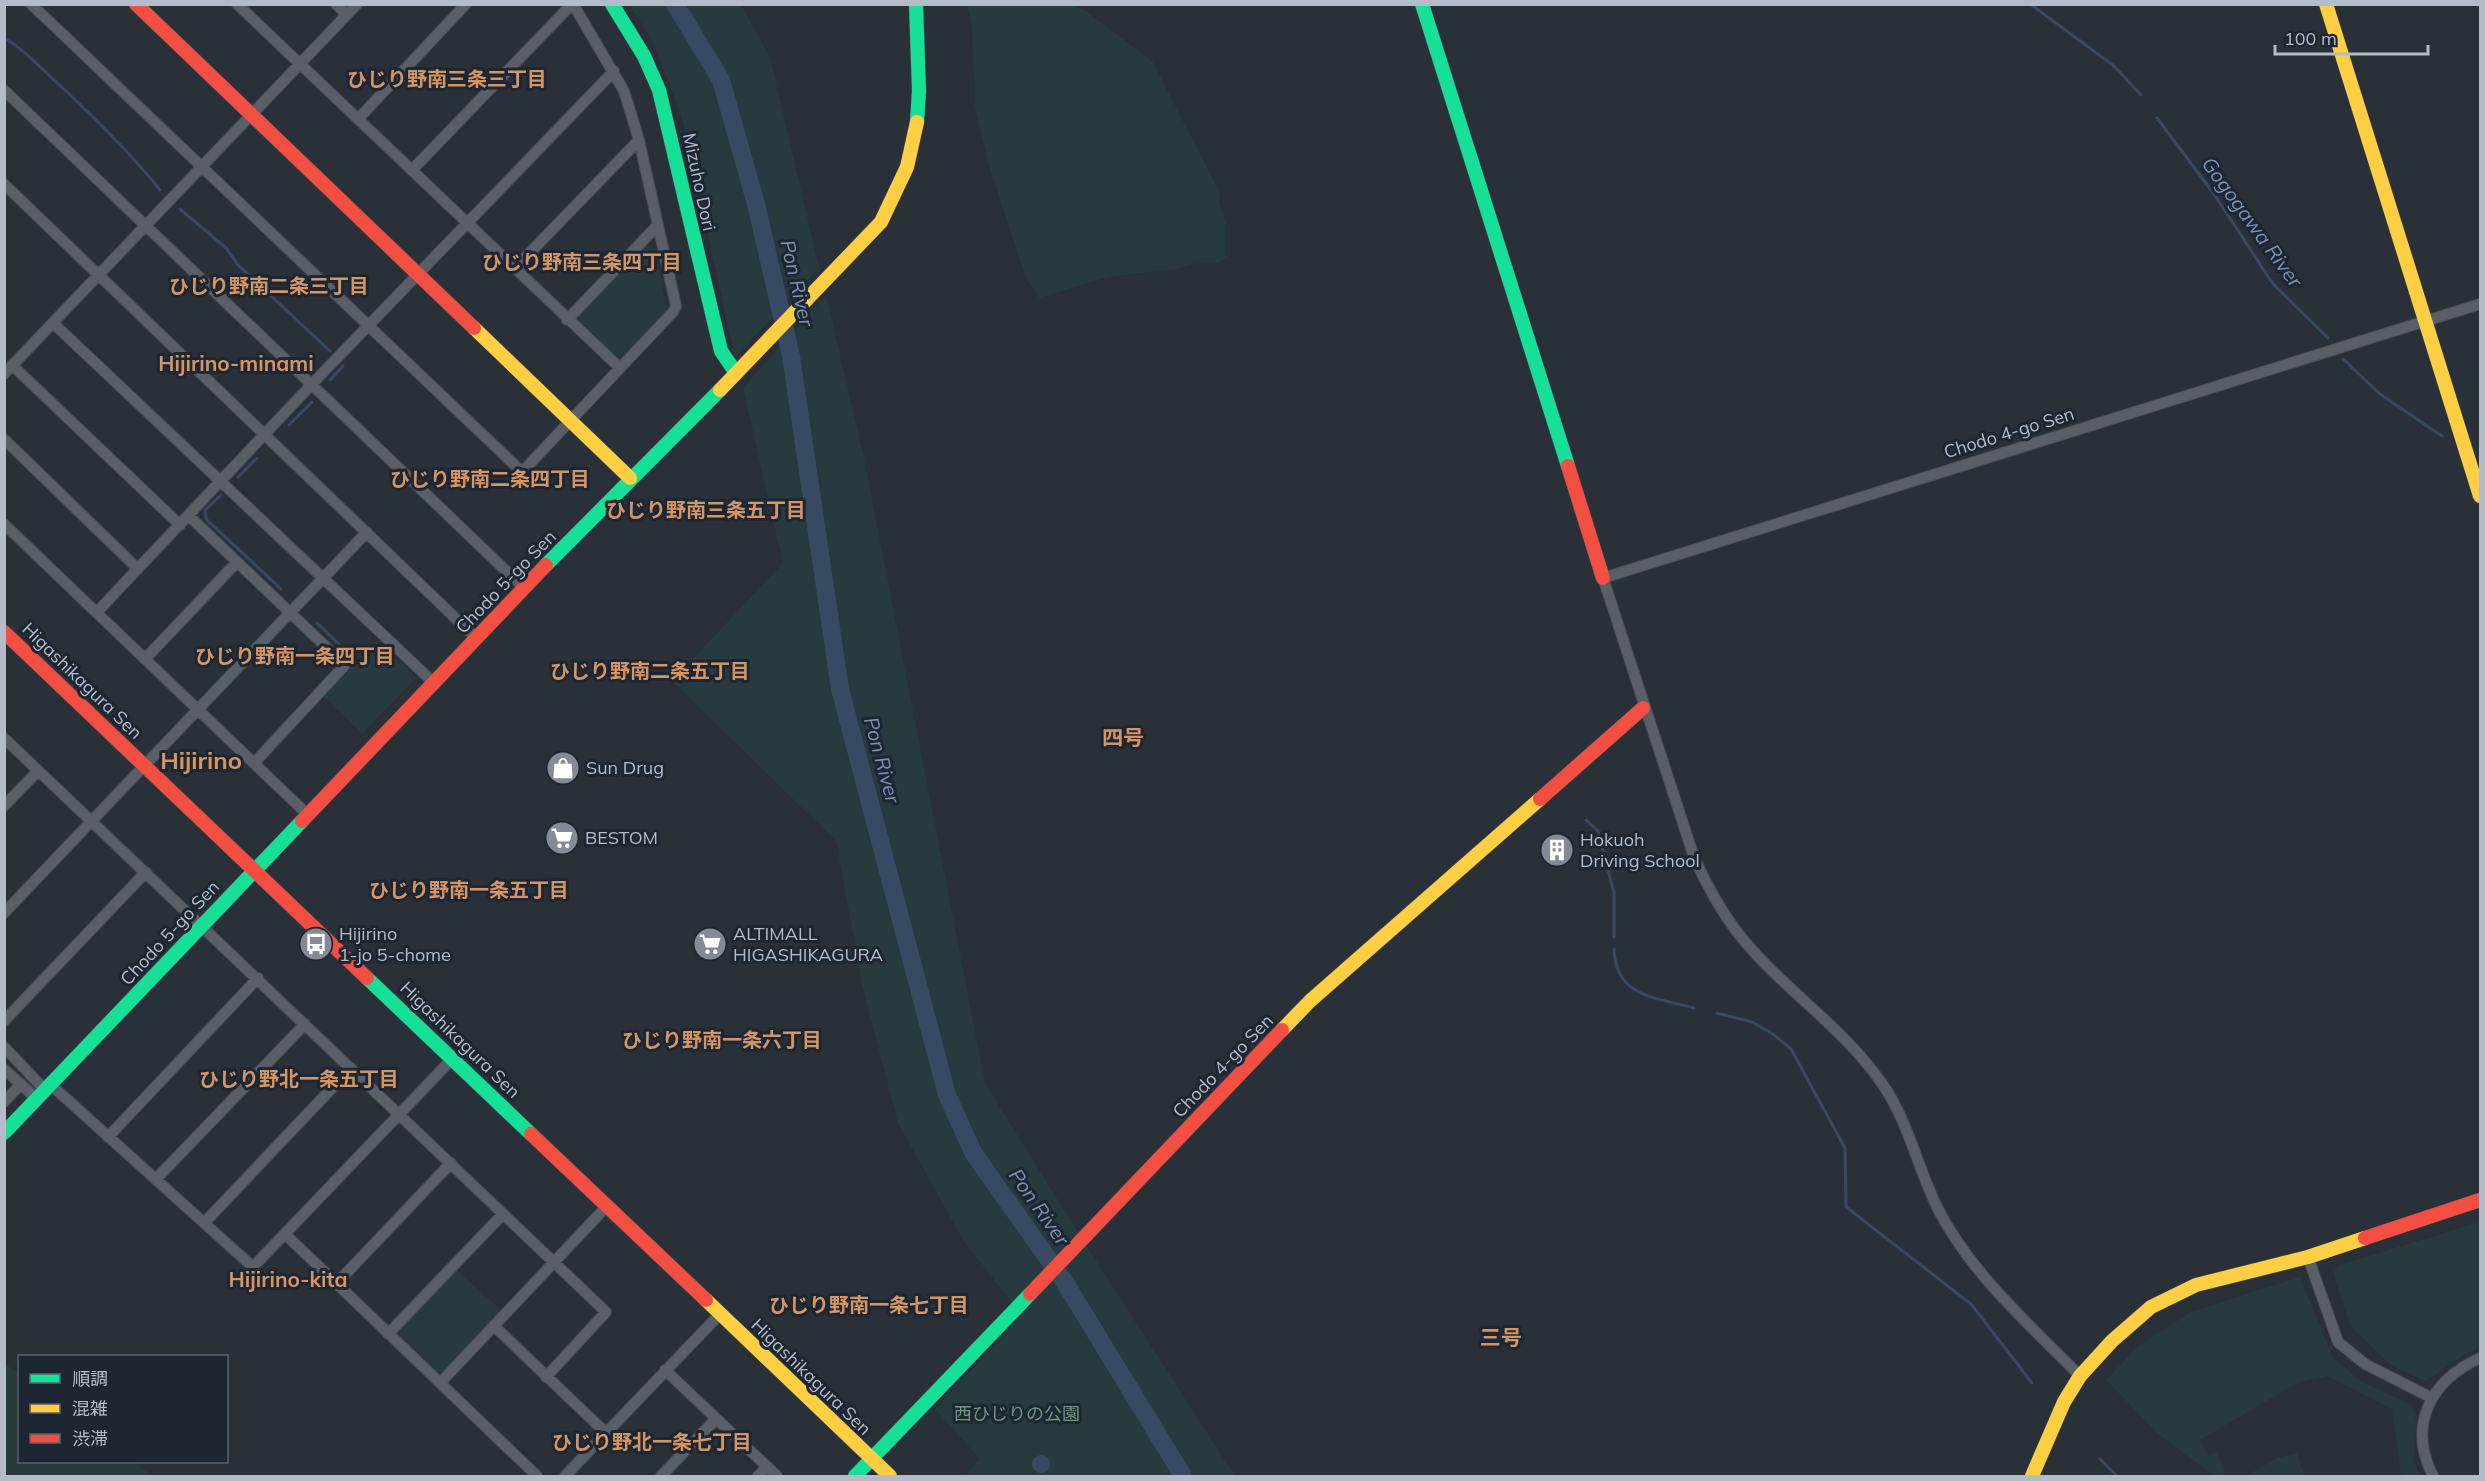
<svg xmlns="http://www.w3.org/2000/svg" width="2485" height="1481" font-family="Mulish,'Noto Sans JP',sans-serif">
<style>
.green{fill:#273a3e}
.water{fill:#384963}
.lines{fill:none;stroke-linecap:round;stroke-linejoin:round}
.stream{stroke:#384963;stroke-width:3}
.river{stroke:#384963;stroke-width:18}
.street-casing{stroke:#484c53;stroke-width:12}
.fast-casing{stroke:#484c53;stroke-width:15}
.slow-casing{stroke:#484c53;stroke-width:15}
.jam-casing{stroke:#484c53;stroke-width:15}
.street{stroke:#5a5e66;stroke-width:10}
.fast{stroke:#16e098;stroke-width:14}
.slow{stroke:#ffcf43;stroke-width:14}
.jam{stroke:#f24e42;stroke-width:14}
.labels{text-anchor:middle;stroke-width:6;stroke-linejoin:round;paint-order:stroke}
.street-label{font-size:18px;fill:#b4bcc9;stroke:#1d2633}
.poi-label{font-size:18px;fill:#b4bcc9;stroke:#1d2633;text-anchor:start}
.park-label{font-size:18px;fill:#6b9a76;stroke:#1d2633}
.neighbourhood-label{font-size:20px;font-weight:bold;fill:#d59563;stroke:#1d2633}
.water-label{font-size:20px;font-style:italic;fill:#7c92b1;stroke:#1d2633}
.quarter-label{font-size:21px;font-weight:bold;fill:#d59563;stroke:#1d2633}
.district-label{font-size:24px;font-weight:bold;fill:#d59563;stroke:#1d2633}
</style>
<rect width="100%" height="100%" fill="#2a3038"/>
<path class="green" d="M 630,5 L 741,5 L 770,57 L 819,268 L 735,357 L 682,118 L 654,44 Z
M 967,5 L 1074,5 L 1086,11 L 1153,62 L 1220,193 L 1219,203 L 1226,225 L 1226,257 L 1218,263 L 1204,262 L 1175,269 L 1108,277 L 1039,298 L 1026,278 L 989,166 L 975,107 L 972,27 Z
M 647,245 L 655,248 L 667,310 L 626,356 L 616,356 L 577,318 Z
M 826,295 L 864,458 L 985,1083 L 1078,1232 L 1012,1303 L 963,1240 L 898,1123 L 862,984 L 836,841 L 672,681 L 783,563 L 743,388 Z
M 377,641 L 416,678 L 362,734 L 323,696 Z
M 2480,1222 L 2480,1347 L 2465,1354 L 2426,1381 L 2392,1366 L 2351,1327 L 2333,1273 L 2339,1265 Z
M 1086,1245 L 1235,1476 L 965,1476 L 980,1459 L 935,1409 Z
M 457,1270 L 501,1310 L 444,1371 L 436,1371 L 400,1334 L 400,1328 Z
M 2300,1277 L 2333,1358 L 2362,1382 L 2412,1405 L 2417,1424 L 2413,1461 L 2422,1476 L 2401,1476 L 2392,1409 L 2327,1376 L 2299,1382 L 2200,1440 L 2209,1456 L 2216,1452 L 2224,1467 L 2224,1476 L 2214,1476 L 2158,1434 L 2106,1380 L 2138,1346 L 2191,1312 Z
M 4,1363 L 19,1374 L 20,1462 L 133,1462 L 153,1476 L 5,1476 Z
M 2297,1453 L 2304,1475 L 2246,1476 L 2277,1458 Z"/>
<path class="water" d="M1032 1464a9 9 0 1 1 18 0a9 9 0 1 1-18 0Z"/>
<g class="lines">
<path class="stream" d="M 2030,4 L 2114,66 L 2141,95
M 4,38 C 23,49 38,65 54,80 C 91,114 128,150 160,190
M 2157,118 L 2214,194 L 2273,284 L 2328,338
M 180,209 L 226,248 L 238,265 L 330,351
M 2343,359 L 2380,394 L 2442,436
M 330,380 L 343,366
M 289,425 L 312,402
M 238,477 L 257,458
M 221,495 L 205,510 L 206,519 L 281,589
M 317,623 L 346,651
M 1586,820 L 1598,831 L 1614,893 L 1614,937
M 1614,949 C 1616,998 1655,997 1694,1008
M 1717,1013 L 1752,1022 L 1773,1034 L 1791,1049 L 1845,1148 L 1846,1207 L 1971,1304 L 2032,1383
M 2100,1459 L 2117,1476"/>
<path class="river" d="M 675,4 L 721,80 L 756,204 L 791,356 L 840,689 L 947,1095 L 974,1154 L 1064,1281 L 1183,1476"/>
<defs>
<path id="street" d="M 31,4 L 522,472 L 673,312 L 676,306 L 639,140 L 624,91 L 573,4
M 237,4 L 620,368
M 336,4 L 347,15
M 4,90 L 524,588
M 359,118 L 466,4
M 413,169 L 572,4
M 4,184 L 476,638
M 516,267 L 639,140
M 567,320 L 657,226
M 53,323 L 434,683
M 12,365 L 180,525
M 4,374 L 357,4
M 4,439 L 138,569
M 189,516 L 345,665 L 254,763
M 4,524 L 308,815
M 97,612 L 312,384 L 614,71
M 145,659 L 237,562
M 4,738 L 606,1312 L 546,1377
M 4,806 L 38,771
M 4,913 L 367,532
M 4,1021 L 146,872
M 4,1047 L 45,1090
M 4,1069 L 37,1099
M 50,1084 L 253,1267 L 453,1058
M 4,1102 L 21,1084
M 108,1137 L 258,978
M 156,1179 L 305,1024
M 204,1223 L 351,1068
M 285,1234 L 537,1476
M 2308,1257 L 2338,1342 L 2365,1364 L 2430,1397
M 336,1284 L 451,1163
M 494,1326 L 606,1433
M 388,1334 L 503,1214
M 665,1370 L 777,1476
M 2080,1376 C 2029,1324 1970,1273 1937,1207 C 1917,1166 1908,1120 1881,1082 C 1841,1025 1779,986 1737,932 C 1719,908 1706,884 1694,857 L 1603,578 L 2480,304
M 440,1383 L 607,1206
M 565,1476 L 720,1314
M 661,1476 L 716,1419
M 758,1476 L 767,1467
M 2433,1476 C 2407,1425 2431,1380 2480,1358"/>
<path id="fast" d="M 612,4 L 644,56 L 659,90 L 721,351 L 736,373
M 916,4 L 919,91 L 917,122
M 1422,4 L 1568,466
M 546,565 L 720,390
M 367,978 L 531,1134
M 4,1133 L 302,821
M 855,1476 L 1030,1294"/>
<path id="slow" d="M 2326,4 L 2480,496
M 474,328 L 630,478
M 720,390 L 881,222 L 907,167 L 917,122
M 1282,1030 L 1310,1001 L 1540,799
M 706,1300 L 890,1476
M 2032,1476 L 2064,1402 L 2080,1376 L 2112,1341 L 2151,1307 L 2196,1285 L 2308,1257 L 2365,1238"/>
<path id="jam" d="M 136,4 L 474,328
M 1568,466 L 1603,578
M 4,632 L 367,978
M 1540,799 L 1643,708
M 302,821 L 546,565
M 531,1134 L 706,1300
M 2365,1238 L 2480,1200
M 1030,1294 L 1282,1030"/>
</defs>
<use href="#street" class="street-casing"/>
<use href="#fast" class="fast-casing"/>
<use href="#slow" class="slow-casing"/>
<use href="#jam" class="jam-casing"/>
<use href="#street" class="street"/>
<use href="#fast" class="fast"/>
<use href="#slow" class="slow"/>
<use href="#jam" class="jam"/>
</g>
<defs>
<symbol id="shop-disc" viewBox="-11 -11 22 22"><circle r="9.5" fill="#848b96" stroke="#1d2633"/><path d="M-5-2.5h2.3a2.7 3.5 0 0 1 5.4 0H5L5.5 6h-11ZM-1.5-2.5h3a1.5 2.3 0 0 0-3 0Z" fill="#fff"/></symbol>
<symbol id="supermarket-disc" viewBox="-11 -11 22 22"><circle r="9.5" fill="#848b96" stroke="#1d2633"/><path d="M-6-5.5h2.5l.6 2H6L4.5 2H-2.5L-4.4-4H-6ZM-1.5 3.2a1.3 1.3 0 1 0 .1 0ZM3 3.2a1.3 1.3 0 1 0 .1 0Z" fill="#fff"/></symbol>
<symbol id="building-disc" viewBox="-11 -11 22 22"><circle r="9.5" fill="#848b96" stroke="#1d2633"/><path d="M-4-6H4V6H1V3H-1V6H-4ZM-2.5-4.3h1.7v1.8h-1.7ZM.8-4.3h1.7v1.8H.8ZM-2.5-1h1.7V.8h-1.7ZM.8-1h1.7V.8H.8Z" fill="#fff"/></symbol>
<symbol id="bus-disc" viewBox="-11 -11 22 22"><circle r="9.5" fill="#848b96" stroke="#1d2633"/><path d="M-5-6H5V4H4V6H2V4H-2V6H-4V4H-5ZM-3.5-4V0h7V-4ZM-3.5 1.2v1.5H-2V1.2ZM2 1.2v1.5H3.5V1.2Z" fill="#fff"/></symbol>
</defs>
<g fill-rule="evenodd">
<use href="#shop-disc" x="544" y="749" width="38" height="38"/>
<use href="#supermarket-disc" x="543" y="819" width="38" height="38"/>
<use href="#building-disc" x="1538" y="831" width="38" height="38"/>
<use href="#bus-disc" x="297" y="925" width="38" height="38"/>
<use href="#supermarket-disc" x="691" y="925" width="38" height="38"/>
</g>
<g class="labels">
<g class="street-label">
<text transform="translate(699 182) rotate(78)" y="6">Mizuho Dori</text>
<text transform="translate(2009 433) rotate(-17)" y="6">Chodo 4-go Sen</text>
<text transform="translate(506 582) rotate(-46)" y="6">Chodo 5-go Sen</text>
<text transform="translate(82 681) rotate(44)" y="6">Higashikagura Sen</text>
<text transform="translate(170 933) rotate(-47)" y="6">Chodo 5-go Sen</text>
<text transform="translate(460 1040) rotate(44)" y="6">Higashikagura Sen</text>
<text transform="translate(1223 1066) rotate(-46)" y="6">Chodo 4-go Sen</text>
<text transform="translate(811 1377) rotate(44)" y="6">Higashikagura Sen</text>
</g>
<g class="poi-label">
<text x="586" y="774">Sun Drug</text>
<text x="585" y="844">BESTOM</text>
<text x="1580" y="846">Hokuoh<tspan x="1580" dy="21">Driving School</tspan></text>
<text x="339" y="940">Hijirino<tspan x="339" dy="21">1-jo 5-chome</tspan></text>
<text x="733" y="940">ALTIMALL<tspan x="733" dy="21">HIGASHIKAGURA</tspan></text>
</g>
<g class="park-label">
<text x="1017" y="1420">西ひじりの公園</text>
</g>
<g class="neighbourhood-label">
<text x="447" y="86">ひじり野南三条三丁目</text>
<text x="582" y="269">ひじり野南三条四丁目</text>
<text x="269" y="293">ひじり野南二条三丁目</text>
<text x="490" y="486">ひじり野南二条四丁目</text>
<text x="706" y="517">ひじり野南三条五丁目</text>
<text x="295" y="663">ひじり野南一条四丁目</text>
<text x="650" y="678">ひじり野南二条五丁目</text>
<text x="469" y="897">ひじり野南一条五丁目</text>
<text x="722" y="1047">ひじり野南一条六丁目</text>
<text x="299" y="1086">ひじり野北一条五丁目</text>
<text x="869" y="1312">ひじり野南一条七丁目</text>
<text x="652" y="1449">ひじり野北一条七丁目</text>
</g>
<g class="water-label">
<text transform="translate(2252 222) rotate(54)" y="7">Gogogawa River</text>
<text transform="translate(797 283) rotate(77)" y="7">Pon River</text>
<text transform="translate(882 760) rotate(75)" y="7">Pon River</text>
<text transform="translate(1039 1207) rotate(55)" y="7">Pon River</text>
</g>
<g class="quarter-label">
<text x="236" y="371">Hijirino-minami</text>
<text x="1123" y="745">四号</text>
<text x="288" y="1287">Hijirino-kita</text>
<text x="1501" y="1345">三号</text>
</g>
<g class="district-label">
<text x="201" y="769">Hijirino</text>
</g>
</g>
<rect width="2485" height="1481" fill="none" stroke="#b4bcc9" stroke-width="12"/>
<rect x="18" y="1355" width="210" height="108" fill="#1d2633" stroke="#59626f" stroke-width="1.5"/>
<rect x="30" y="1374" width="30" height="9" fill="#16e098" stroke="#59626f" stroke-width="1.5"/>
<text x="72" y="1385" font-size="18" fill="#b4bcc9">順調</text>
<rect x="30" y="1404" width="30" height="9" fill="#ffcf43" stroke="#59626f" stroke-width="1.5"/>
<text x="72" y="1415" font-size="18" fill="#b4bcc9">混雑</text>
<rect x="30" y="1434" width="30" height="9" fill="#f24e42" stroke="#59626f" stroke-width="1.5"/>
<text x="72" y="1445" font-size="18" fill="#b4bcc9">渋滞</text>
<path d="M2275 45v9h153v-9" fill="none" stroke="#b4bcc9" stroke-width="3"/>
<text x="2284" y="45" font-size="18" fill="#b4bcc9" stroke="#1d2633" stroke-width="4.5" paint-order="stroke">100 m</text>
</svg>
